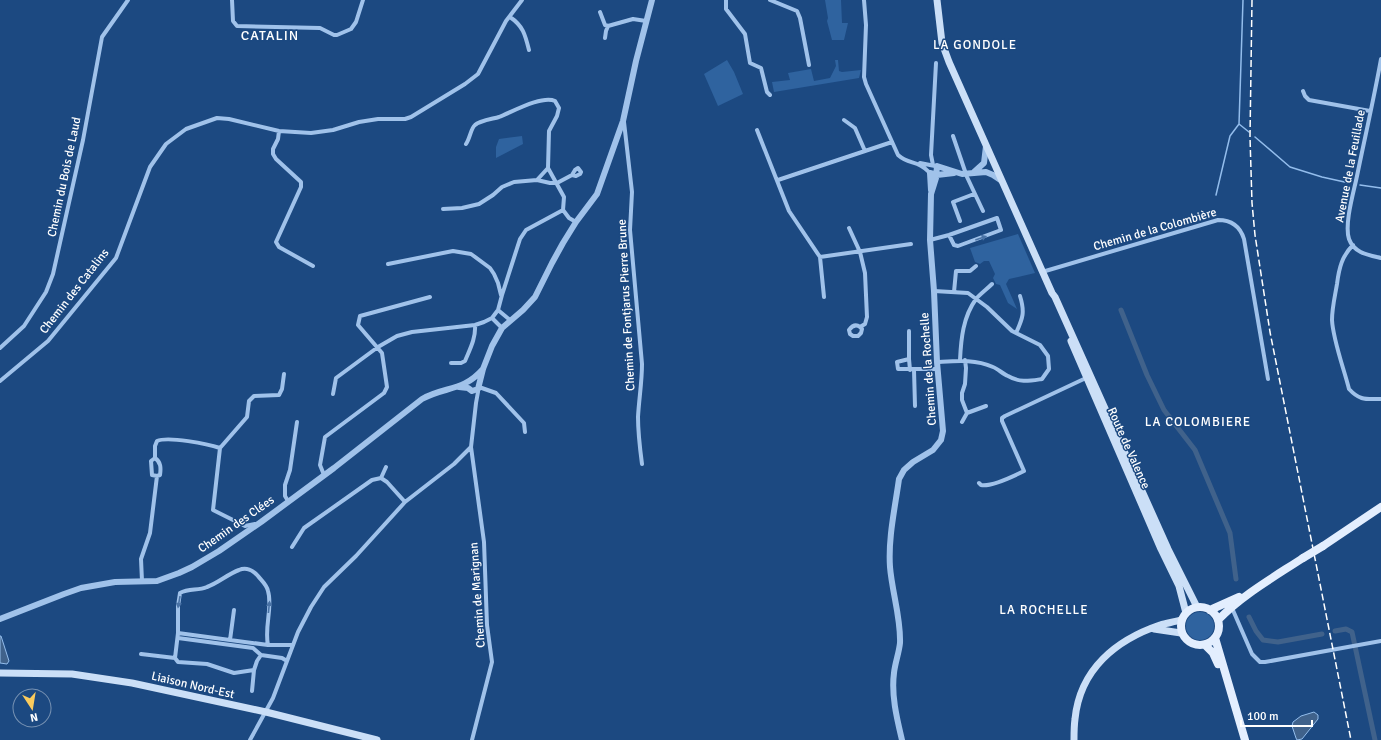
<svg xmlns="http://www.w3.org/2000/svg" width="1381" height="740" font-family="Signika,sans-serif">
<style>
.green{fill:#2f639f}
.water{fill:#40628b;stroke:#93bdec}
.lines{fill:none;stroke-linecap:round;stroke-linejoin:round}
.stream{stroke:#93bdec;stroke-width:1.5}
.canal{stroke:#40628b;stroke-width:5}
.minor{stroke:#a0c2ea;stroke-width:4}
.tertiary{stroke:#a0c2ea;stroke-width:6}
.secondary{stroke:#cbdff7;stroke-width:7}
.primary{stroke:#e3eefe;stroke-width:8}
.rail{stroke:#fff;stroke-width:1.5;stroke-dasharray:7 3;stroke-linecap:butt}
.primary-bridge{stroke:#e3eefe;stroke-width:8}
.oneway{fill:#4a73a6}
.labels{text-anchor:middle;stroke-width:3;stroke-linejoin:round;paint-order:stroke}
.street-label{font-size:12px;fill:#fff;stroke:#1c4981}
.neighbourhood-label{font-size:13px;letter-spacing:1px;fill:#fff;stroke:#1c4981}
.quarter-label{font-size:14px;letter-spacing:1px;fill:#fff;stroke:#1c4981}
</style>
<rect width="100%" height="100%" fill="#1c4981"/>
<path class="green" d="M 825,0 L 841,0 L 842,23 L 848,23 L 844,40 L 832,40 L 827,21 L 828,18 Z
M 727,60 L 734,72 L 743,94 L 718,106 L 704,74 Z
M 835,60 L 838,60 L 839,71 L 842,72 L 861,70 L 859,78 L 774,92 L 772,82 L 790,80 L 788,73 L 811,69 L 814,81 L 830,78 L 836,66 Z
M 522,136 L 523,144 L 496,158 L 496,147 L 499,139 Z
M 1018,234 L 1035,273 L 1009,279 L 1006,284 L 1017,309 L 1008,303 L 1000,285 L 996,284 L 993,278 L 995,274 L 989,261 L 984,261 L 980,264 L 975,262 L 970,248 Z
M1186 626a14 14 0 1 1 28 0a14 14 0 1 1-28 0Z"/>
<path class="water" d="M 0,636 L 1,636 L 9,661 L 7,664 L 0,663 Z
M 1314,712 L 1318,715 L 1318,719 L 1302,739 L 1297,740 L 1296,738 L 1292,726 L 1293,722 L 1301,716 Z"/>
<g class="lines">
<path class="stream" d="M 1239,124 L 1249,132
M 1255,137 L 1290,167 L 1322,177 L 1349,183
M 1360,185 L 1381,188
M 1216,195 L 1230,136 L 1239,124 L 1243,0"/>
<path class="canal" d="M 1121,310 L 1147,375 L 1164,410 L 1195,450 L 1230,533 L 1236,579
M 1249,617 L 1256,631 L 1263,640 L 1278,642 L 1322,634
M 1335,631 L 1346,629 L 1352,632 L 1375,740"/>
<path class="minor" d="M 232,0 L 233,21 L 237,26 L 320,28 L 334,35 L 337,35 L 351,29 L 356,22 L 363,0
M 726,0 L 726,9 L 745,34 L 750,63 L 761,68 L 767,92 L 770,95
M 770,0 L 797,11 L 800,18 L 809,65
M 864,0 L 866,25 L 864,77 L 866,84 L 898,155 C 909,165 918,160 930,173
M 600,12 L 605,25 L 608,26
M 510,17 C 523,26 525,34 529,50
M 605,38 L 606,31 L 608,26 L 633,19 L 646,21
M 1381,59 C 1374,98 1365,137 1357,176 C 1354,191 1344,224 1349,239 C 1354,253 1368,255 1381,258
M 1303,91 L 1305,96 L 1309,100 L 1370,111
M 844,120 L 855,128 L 865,151
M 624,122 L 632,192 L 630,230 L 642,364 C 642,382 639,399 638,417 C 638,433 640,449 642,464
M 757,130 L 789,211 L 820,257 L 824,297
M 279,131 L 278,139 L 273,149 L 273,154 L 276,159 L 301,182 L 301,187 L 276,242 L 279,247 L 313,266
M 953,136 L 967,177 L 983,211
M 466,144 C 470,138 471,128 475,125 C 479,121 492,119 499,117 C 512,112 542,95 555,101 L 559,108 L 557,116 L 549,131 L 548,168 L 564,197 L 563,210
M 920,163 L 935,166
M 933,165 L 931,155 L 936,63
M 537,180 L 548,168
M 778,180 L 892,142
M 443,209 L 462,208 L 479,204 L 493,195 L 502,187 L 514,182 L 537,180 L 550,183 L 557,183 L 572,175 L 576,176 L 580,174 L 581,172 L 578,168 L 575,170 L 572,175
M 563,210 L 569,218 L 576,222
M 960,221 L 953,202 L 974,194
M 849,228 L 860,252 L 865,273 L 867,317 L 865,324 L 860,327 L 862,329 L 861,333 L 858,336 L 853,336 L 850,334 L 849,330 C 852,326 856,324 860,327
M 930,240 L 949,235 L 997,218 L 1001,230 L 958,246 L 954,245 L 949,235
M 1353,245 C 1342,256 1339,268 1337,284 C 1335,296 1332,308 1332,320 C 1333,340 1344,369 1349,389 C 1360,401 1366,399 1381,399
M 820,257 L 911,244
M 388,264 L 453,251 L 471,254 L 490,268 L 494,274 L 498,283 L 501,295
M 1042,272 L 1218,220 C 1231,220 1240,226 1244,239 L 1268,379
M 934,291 L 968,293 L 987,307 L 1012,331 L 1040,345 L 1048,356 L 1049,369 L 1042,379 C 1029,381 1020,383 1008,376 C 1003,374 998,369 993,367 C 975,359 956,361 937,362
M 954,292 L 956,271 L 970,271 L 976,266
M 498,310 L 510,320
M 492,318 L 502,328
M 909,331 L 909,359 L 897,362 L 898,369 L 938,369
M 1016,333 C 1023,318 1025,312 1020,296
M 0,348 L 24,326 L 46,292 L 53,274 L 83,140 L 102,37 L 128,0
M 909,359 L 910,370
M 960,360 C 961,339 963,317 976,299 C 980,294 987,289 992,284
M 965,360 L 966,368 L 965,384 L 962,393 L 962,400 L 967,413 L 986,406
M 451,363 L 461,363 L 465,361 C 470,349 476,338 475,325
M 914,370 L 915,406
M 0,381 L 48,341 L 116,258 L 150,167 L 166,144 L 186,129 L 217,118 L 229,119 L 279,131 L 311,133 L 333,130 L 359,122 L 378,119 L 405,119 L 411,117 L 465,84 L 478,74 L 506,21 L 522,0
M 479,387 L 496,393 L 524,423 L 525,432
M 333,394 L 336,378 L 378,347 L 397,336 L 412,332 L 475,325 L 484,322 L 492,318 L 498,310 L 502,295 L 520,239 L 526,230 L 563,210
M 962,422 L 967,413
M 155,458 C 161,462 161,468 160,475 L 157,476 L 152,475 L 151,461 L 155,458 L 155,446 L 157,441 C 168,436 208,444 220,448
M 324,475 L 320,465 L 325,437 L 384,393 L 387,387 L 382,353 L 358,325 L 360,316 L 430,297
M 381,478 L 386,467
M 979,483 L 981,485 C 992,487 1014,476 1024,471 L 1002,421 L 1002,418 L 1005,416 L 1086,378
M 288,501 L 285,496 L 285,485 L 290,470 L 297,422
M 255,524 L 245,526 L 213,510 L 220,448 L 247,417 L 249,401 L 254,396 L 279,395 L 282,389 L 284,374
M 292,547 L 304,528 L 372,480 L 381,478 L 387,482 L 405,502
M 142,581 L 141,559 L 150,533 L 157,476
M 1232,608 L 1252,654 L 1260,662 L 1265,662 L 1381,641
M 178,633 L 268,645 L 293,645
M 178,638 L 253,648 L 261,655
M 230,640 L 234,610
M 268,645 C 264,627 273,607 268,591 C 267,585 261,580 258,576 C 253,570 246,567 239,570 C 228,574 218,583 207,587 C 198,591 189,588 180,593 L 178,606 L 178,633 L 175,658 L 178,662 L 207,664 L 234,673 L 254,670 L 257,661 L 261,655 L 282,658 L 287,661
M 141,654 L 175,658
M 252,691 L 254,670
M 250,740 L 273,698 L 298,632 L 311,607 L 324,587 L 356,556 L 405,502 L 454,464 L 471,447
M 472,740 L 492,662 L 487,625 L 484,542 L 471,447 L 476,403 L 478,392 L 478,389"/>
<path class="tertiary" d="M 974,172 L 984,163 L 986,146
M 931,190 L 930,173 L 937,175 L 954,173
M 459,387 L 468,388 L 472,391 L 478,389 L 483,369 L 492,346 L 502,328 L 523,310 L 535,297 L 552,263 L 563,243 L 576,222 L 597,194 L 623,121 L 636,61 L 652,0
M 0,619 L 64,594 L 81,588 L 115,582 L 157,581 L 179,573 L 192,567 L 219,551 L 261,522 L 334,468 L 422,399 C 445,386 463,392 483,369
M 902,740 C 897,719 891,695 894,673 C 895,663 899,653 900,643 C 901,618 892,592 890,567 C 888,538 895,508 899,479 L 904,470 L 913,462 L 933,450 L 941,440 L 943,431 L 937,362 L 934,291 L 930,240 L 931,194 L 936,178 L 937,166 L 962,174 L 986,172 L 993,175 L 1002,181"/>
<path class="secondary" d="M 937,0 L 942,43 L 949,62 L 1052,293 L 1055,297 L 1168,549 L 1197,607
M 1071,341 L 1161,549 L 1179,586 L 1186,613
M 1154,629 L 1181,633
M 0,673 L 72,674 L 132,683 L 266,712 L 377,740
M 1074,740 C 1074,733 1074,726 1075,719 C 1080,669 1116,640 1160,625 C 1167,623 1174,622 1181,620"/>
<path class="primary" d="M 1323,546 L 1381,507
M1181 626a19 19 0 1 1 38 0a19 19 0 1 1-38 0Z
M 1210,610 L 1239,597
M 1218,620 C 1242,595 1274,577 1303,558
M 1215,638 L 1245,740
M 1205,645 L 1213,653 L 1218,664"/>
<path class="rail" d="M 1252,0 L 1250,137 L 1252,203 L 1255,235 L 1270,332 L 1351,740"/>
<path class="primary-bridge" d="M 1303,558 L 1323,546"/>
</g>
<defs><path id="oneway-solid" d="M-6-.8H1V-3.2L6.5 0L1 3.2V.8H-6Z"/></defs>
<g class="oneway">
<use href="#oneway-solid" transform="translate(981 238) rotate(-19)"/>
<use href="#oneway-solid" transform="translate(179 602) rotate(100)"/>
<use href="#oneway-solid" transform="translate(269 607) rotate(-84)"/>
</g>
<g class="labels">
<g class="street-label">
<text transform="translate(1350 166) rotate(-79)" y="4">Avenue de la Feuillade</text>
<text transform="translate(64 177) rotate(-78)" y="4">Chemin du Bois de Laud</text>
<text transform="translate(1155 229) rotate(-16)" y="4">Chemin de la Colombière</text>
<text transform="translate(74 291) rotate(-52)" y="4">Chemin des Catalins</text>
<text transform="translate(626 305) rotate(-93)" y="4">Chemin de Fontjarus Pierre Brune</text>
<text transform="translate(928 369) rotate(-94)" y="4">Chemin de la Rochelle</text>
<text transform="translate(1129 448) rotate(66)" y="4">Route de Valence</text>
<text transform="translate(236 524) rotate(-35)" y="4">Chemin des Clées</text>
<text transform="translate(477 595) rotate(-94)" y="4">Chemin de Marignan</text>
<text transform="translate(193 685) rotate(13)" y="4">Liaison Nord-Est</text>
</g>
<g class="neighbourhood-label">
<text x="975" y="49">LA GONDOLE</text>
<text x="1198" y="426">LA COLOMBIERE</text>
<text x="1044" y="614">LA ROCHELLE</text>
</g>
<g class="quarter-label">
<text x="270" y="40">CATALIN</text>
</g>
</g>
<g transform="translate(32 708) rotate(168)"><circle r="19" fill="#1c4981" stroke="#7792b3"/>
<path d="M0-3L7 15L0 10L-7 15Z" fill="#facb5d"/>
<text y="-6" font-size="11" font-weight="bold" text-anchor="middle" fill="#ffffff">N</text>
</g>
<path d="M1241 720v6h71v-6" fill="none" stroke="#ffffff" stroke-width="2"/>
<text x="1247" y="720" font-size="12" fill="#ffffff" stroke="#1c4981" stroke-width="3" paint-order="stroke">100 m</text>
</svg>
